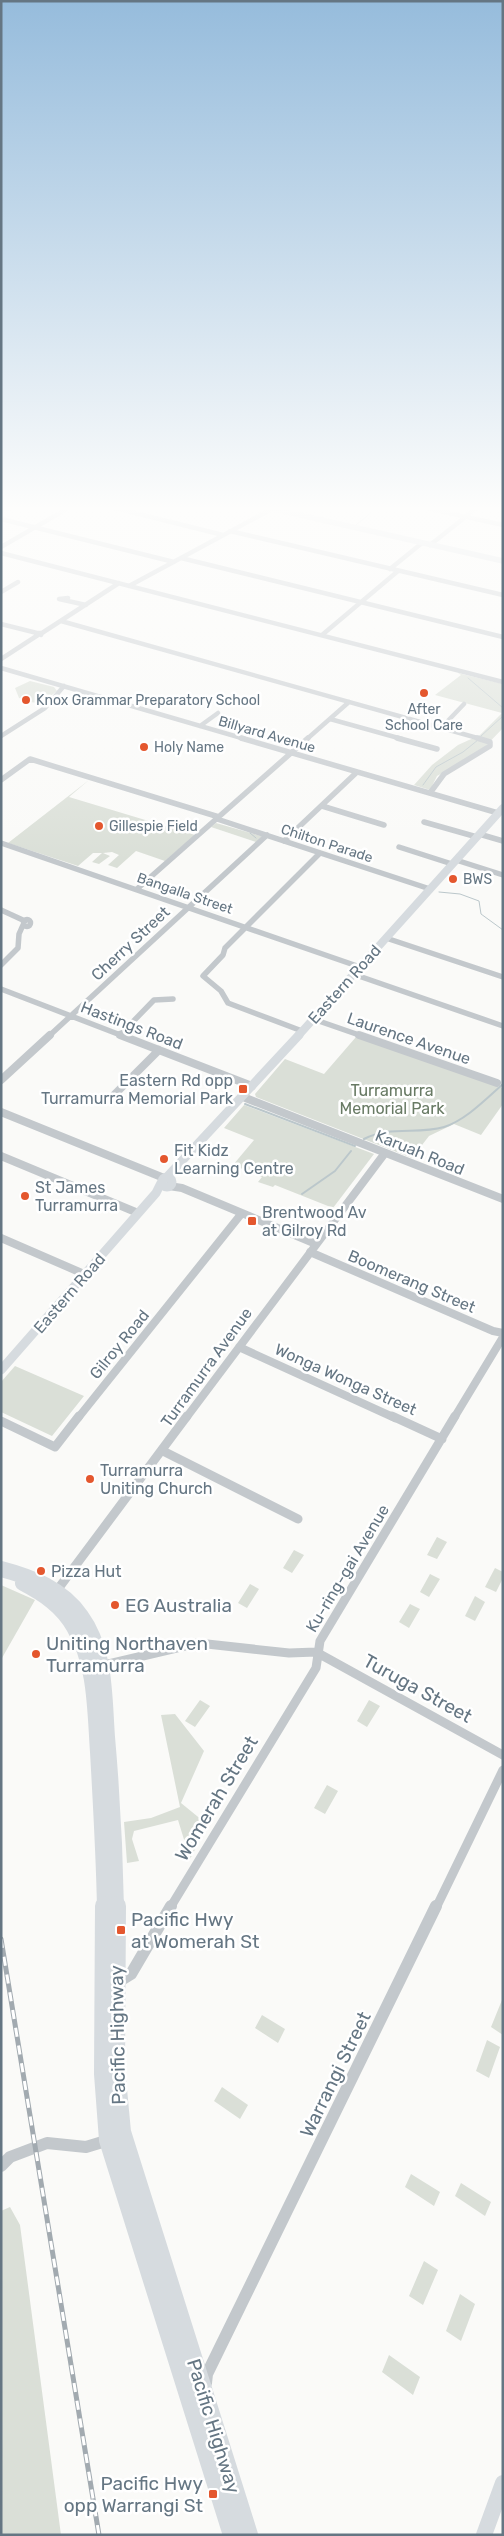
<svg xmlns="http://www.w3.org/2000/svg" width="504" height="2536" font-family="Rubik,sans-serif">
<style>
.green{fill:#dadfd7}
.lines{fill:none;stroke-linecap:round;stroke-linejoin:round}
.stream-far1{stroke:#bbc7cb;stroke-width:1}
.stream{stroke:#bbc7cb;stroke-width:2}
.minor-far4{stroke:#c3c8cc;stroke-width:4.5}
.minor-far3{stroke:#c3c8cc;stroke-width:5.5}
.minor-far2{stroke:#c3c8cc;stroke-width:8}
.minor-far1{stroke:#c3c8cc;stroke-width:9}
.minor{stroke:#c3c8cc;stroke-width:12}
.major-far3{stroke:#d6dbdf;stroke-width:5.5}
.major-far2{stroke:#d6dbdf;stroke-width:8}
.major-far1{stroke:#d6dbdf;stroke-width:9}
.major{stroke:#d6dbdf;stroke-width:16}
.highway-far2{stroke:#d6dbdf;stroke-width:8}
.highway-far1{stroke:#d6dbdf;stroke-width:16}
.highway{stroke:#d6dbdf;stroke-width:20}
.rail-casing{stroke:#a2aab0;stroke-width:5}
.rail{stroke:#fff;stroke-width:3;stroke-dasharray:9;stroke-linecap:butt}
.poi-dot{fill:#e4572e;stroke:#fff;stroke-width:2}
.labels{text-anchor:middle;stroke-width:5;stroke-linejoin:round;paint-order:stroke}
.far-poi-label{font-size:14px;fill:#657683;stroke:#fff;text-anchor:start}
.far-street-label{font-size:14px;fill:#657683;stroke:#fff}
.street-label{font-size:16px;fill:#657683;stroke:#fff}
.poi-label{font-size:16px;fill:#657683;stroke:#fff;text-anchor:start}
.park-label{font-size:16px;fill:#687a64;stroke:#fff}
.near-poi-label{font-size:19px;fill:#657683;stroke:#fff;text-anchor:start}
.near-street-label{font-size:19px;fill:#657683;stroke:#fff}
</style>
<rect width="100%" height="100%" fill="#fafaf8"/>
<path class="green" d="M 458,673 L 503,684 L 503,728 L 479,753 L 437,776 L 430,790 L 414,785 L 432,765 L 458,745 L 480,735 L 502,713 L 435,695 L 461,675 Z
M 30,681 L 54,687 L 57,691 C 41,703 38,706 19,698 L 15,688 Z
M 89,780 L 69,797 L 195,835 L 165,861 L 136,851 L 117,868 L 108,865 L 119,855 L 112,852 L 103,853 L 110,856 L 99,864 L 92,862 L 102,853 L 93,853 L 78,866 L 8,843 Z
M 216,823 L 261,836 L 261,837 L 256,842 L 211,827 Z
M 356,1037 L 503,1088 L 503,1104 L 481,1135 L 454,1124 L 429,1136 L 412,1158 L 256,1097 L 255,1094 L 285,1059 L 324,1074 Z
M 244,1105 L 374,1154 L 333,1208 L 275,1185 L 273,1187 L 258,1182 L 262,1177 L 233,1165 L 254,1140 L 224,1128 Z
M 15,1366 L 84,1396 L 52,1436 L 1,1412 L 1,1382 Z
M 437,1537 L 447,1542 L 437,1559 L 427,1555 Z
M 294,1550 L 304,1555 L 292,1573 L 283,1568 Z
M 495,1568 L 503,1572 L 503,1578 L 496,1592 L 485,1587 Z
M 430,1574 L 440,1579 L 429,1597 L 420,1592 Z
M 250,1584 L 259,1589 L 247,1608 L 238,1603 Z
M 1,1585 L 35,1600 L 2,1658 L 1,1657 Z
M 475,1596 L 485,1602 L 475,1621 L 465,1616 Z
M 410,1604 L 420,1609 L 409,1628 L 399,1622 Z
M 200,1700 L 210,1706 L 195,1727 L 185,1721 Z
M 369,1700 L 380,1706 L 367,1727 L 357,1721 Z
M 175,1714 L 204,1751 L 181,1803 L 208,1825 L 190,1859 L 178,1820 L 134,1831 L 132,1839 L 139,1861 L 127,1863 L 124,1822 L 151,1818 L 180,1807 L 161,1715 Z
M 327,1785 L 338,1791 L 325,1814 L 314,1808 Z
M 502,2000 L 503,2000 L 503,2035 L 491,2027 Z
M 262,2015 L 285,2029 L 278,2043 L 255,2028 Z
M 487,2040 L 500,2047 L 489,2078 L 476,2071 Z
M 222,2087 L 248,2105 L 240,2119 L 214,2101 Z
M 411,2174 L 440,2192 L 434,2206 L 405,2187 Z
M 461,2183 L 491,2202 L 485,2216 L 455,2196 Z
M 10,2207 L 20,2225 L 61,2535 L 1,2535 L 1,2211 Z
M 424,2261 L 438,2270 L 423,2305 L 409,2296 Z
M 460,2294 L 475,2304 L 461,2341 L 446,2331 Z
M 389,2355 L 420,2377 L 413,2395 L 382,2372 Z"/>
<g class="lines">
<path class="stream-far1" d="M 11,510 L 20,507
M 356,525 L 378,507
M 468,678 L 503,708
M 481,736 L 503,716
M 423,785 L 436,767 L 463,752 L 478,740
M 250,833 L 256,838
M 439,892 L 460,894 L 479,901 L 481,914 L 503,930"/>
<path class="stream" d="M 245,1104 L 355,1146
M 364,1139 C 390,1125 417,1135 444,1127 C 466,1120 486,1099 503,1084
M 302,1194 L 335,1171 L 351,1151"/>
<path class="minor-far4" d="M 111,507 L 223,535
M 422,507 L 503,525
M 1,519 L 174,562
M 230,531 L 503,595
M 430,545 L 478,507
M 1,547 L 70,507
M 1,553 L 503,682
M 181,558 L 503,637
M 390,569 L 422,543
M 129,586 L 270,510
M 1,592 L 18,582
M 67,600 L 68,598 L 59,599 L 86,605
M 61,621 L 481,739
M 1,624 L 37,633
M 42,633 L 119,583
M 322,635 L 398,571
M 1,659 L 38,635 L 37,633 L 42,633 L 41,635
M 1,668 L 245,739
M 330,719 L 402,739
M 200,726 L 218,713
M 442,727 L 464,704
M 1,736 L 45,708 L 64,686
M 307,739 L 349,702"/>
<path class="minor-far3" d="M 241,738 L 498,813
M 397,738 L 437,749
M 1,780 L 30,759 L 219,817
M 430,793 L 444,774 L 490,746 L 490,742 L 477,738
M 322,806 L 384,825
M 217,819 L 430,889
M 424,822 L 477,837
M 479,834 L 503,841
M 284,841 L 357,772
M 1,843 L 360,967
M 399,847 L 452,864
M 456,860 L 503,875
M 137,889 L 308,738
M 1,910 L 25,921
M23.5 923a3.5 3.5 0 1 1 7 0a3.5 3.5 0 1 1-7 0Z
M 386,938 L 503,977
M 1,965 L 18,948 L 19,934 L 23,925
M 353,974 L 503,1026
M 1,989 L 123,1036
M 313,1019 L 362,1036
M 302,1031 L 228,1003 L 221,991 L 203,976 L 223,955 L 225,948 L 320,853
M 120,1035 L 154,1000 L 173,999
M 49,1036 L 267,835"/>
<path class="minor-far2" d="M 120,1035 L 252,1086
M 359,1035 L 497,1083
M 1,1080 L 50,1035
M 114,1095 L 159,1050
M 243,1097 L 503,1199
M 1,1112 L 164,1178
M 1,1156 L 138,1213
M 169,1186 L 182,1188 L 316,1244
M 1,1238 L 84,1274
M 310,1252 L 493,1331 L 503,1333
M 239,1347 L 395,1418
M 78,1418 L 242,1213
M 186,1418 L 385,1153
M 454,1418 L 503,1337"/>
<path class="minor-far1" d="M 392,1416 L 442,1439
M 1,1421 L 55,1447 L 79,1416
M 163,1451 L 298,1519
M 55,1593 L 187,1416
M 316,1652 L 503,1755
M 100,1666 L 198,1643 L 289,1653 L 316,1652
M 170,1908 L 316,1668 L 320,1641 L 455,1416
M 436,1908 L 503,1770"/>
<path class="minor" d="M 118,1982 L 131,1974 L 171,1906
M 1,2166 L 10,2157 L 47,2143 L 86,2147 L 109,2140
M 206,2383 L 207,2374 L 436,1906"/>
<path class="major-far3" d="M 269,508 L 503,561"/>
<path class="major-far2" d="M 298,1036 L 503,808"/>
<path class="major-far1" d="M162 1182a5 5 0 1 1 10 0a5 5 0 1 1-10 0Z
M 166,1178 L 299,1035
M 1,1370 L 156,1193 L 161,1183"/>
<path class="major" d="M 484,2535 L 503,2483"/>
<path class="highway-far2" d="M 1,510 L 9,507"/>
<path class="highway-far1" d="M 1,1569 C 32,1577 62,1589 81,1616 C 106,1650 104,1697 107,1737 C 112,1794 115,1850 116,1908
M 23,1583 C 44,1594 62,1606 74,1627 C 96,1664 95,1710 98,1752 C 101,1804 104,1856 105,1908"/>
<path class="highway" d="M 105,1906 L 104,2074 L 109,2140 L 233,2535
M 116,1906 L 115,2068 L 121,2132 L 248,2535"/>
<defs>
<path id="rail" d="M 1,1939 L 99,2535"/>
</defs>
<use href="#rail" class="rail-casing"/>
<use href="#rail" class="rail"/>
</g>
<linearGradient id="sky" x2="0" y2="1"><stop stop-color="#96bcdc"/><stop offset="0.59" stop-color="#fdfdfc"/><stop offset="1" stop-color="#fdfdfc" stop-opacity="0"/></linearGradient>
<rect width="504" height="862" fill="url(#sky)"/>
<g class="poi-dot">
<circle cx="424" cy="693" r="5"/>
<circle cx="26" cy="700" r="5"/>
<circle cx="144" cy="747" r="5"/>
<circle cx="99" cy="826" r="5"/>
<circle cx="453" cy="879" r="5"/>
<rect x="238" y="1084" width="10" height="10" rx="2.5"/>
<circle cx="164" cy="1159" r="5"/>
<circle cx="25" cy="1196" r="5"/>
<rect x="247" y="1216" width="10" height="10" rx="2.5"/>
<circle cx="90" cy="1479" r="5"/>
<circle cx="41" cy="1571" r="5"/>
<circle cx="115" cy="1605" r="5"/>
<circle cx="36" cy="1654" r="5"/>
<rect x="116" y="1925" width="10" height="10" rx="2.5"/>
<rect x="208" y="2489" width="10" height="10" rx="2.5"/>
</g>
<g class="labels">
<g class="far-poi-label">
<text x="36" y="705">Knox Grammar Preparatory School</text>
<text x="424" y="714" text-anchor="middle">After<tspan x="424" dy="16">School Care</tspan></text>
<text x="154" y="752">Holy Name</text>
<text x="109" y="831">Gillespie Field</text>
<text x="463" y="884">BWS</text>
</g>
<g class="far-street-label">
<text transform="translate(267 734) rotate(16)" y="5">Billyard Avenue</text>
<text transform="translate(327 843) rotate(18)" y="5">Chilton Parade</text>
<text transform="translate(185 893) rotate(19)" y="5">Bangalla Street</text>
</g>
<g class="street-label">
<text transform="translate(130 943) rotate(-43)" y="6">Cherry Street</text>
<text transform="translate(344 984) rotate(-48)" y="6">Eastern Road</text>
<text transform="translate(132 1025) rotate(21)" y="6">Hastings Road</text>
<text transform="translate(409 1038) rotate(19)" y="6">Laurence Avenue</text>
<text transform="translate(420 1152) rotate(22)" y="6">Karuah Road</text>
<text transform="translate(412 1281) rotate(23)" y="6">Boomerang Street</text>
<text transform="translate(69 1293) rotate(-49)" y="6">Eastern Road</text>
<text transform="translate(119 1344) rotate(-51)" y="6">Gilroy Road</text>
<text transform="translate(206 1367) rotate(-54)" y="6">Turramurra Avenue</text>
<text transform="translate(346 1379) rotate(24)" y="6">Wonga Wonga Street</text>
<text transform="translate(347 1568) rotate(-59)" y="6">Ku-ring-gai Avenue</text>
</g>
<g class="poi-label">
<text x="233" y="1086" text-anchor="end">Eastern Rd opp<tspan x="233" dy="18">Turramurra Memorial Park</tspan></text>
<text x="174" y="1156">Fit Kidz<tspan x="174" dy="18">Learning Centre</tspan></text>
<text x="35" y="1193">St James<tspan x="35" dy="18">Turramurra</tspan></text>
<text x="262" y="1218">Brentwood Av<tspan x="262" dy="18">at Gilroy Rd</tspan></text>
<text x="100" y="1476">Turramurra<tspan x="100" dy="18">Uniting Church</tspan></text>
<text x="51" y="1577">Pizza Hut</text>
</g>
<g class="park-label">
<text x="392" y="1096">Turramurra<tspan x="392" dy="18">Memorial Park</tspan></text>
</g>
<g class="near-poi-label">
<text x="125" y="1612">EG Australia</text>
<text x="46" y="1650">Uniting Northaven<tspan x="46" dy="22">Turramurra</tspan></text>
<text x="131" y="1926">Pacific Hwy<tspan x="131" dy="22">at Womerah St</tspan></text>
<text x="203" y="2490" text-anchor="end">Pacific Hwy<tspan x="203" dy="22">opp Warrangi St</tspan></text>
</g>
<g class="near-street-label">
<text transform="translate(418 1688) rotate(29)" y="7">Turuga Street</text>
<text transform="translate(216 1798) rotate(-59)" y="7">Womerah Street</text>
<text transform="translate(117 2035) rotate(-91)" y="7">Pacific Highway</text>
<text transform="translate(335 2074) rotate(-64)" y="7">Warrangi Street</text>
<text transform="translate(214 2426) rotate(73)" y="7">Pacific Highway</text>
</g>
</g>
<rect width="504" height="2536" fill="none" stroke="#657683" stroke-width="5"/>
</svg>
